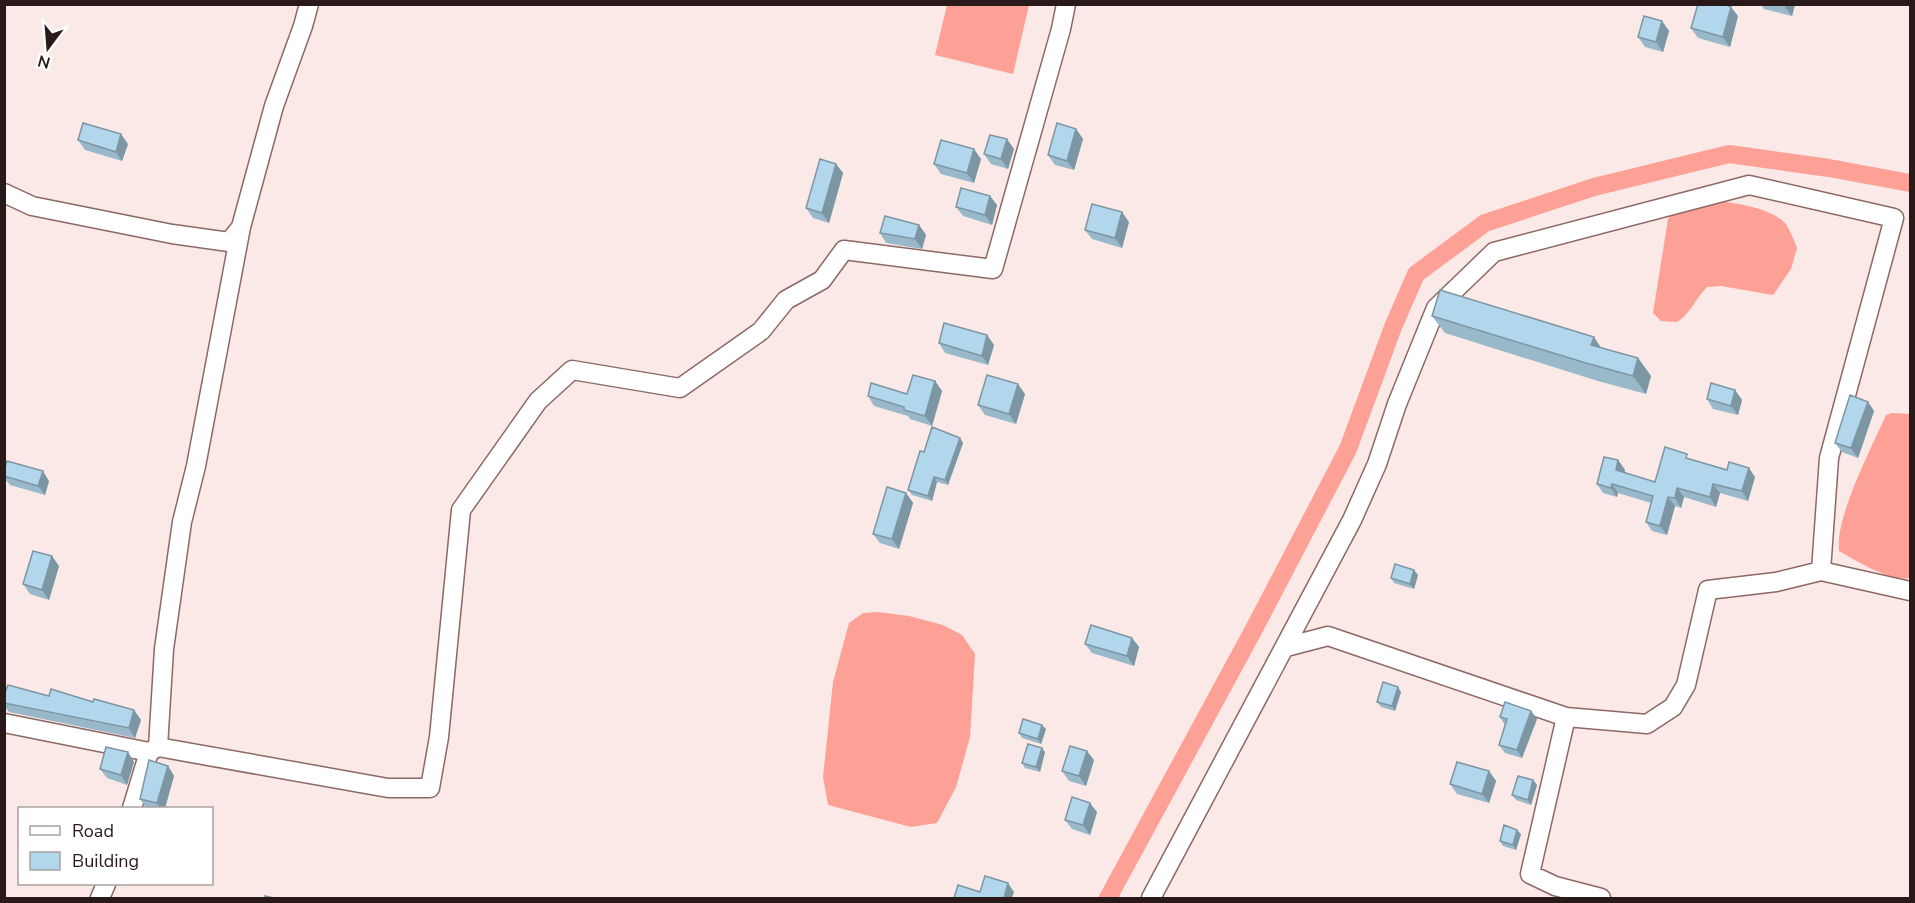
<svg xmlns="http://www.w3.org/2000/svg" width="1915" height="903" font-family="'Nunito Sans',sans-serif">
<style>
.forest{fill:#fda096}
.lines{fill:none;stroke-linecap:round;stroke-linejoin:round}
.canal{stroke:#fda096;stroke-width:18}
.minor-casing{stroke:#8d6864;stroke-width:21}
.minor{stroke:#fff;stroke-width:18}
.wall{fill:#99b8ca}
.shaded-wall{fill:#7d96a4}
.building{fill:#b2d6eb;stroke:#7d96a4;stroke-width:1.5}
</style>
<rect width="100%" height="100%" fill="#fae9e6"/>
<path class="forest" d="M 947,5 L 1029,5 L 1013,74 L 935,55 Z
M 1709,200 C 1730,202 1770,207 1785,223 C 1790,229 1794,241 1797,248 L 1791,269 L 1773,295 L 1721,286 L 1707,287 C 1695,299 1691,313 1677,322 L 1661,321 L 1653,313 L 1668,219 L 1672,212 Z
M 1892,413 L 1910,414 L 1910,578 C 1890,582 1857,561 1839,551 C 1835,517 1871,449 1886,415 Z
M 878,612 L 909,616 L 943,625 L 962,635 L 975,654 L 970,737 L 956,787 L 937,823 L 911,827 L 828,805 L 823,777 L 833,682 L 849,623 L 863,613 Z"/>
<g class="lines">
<path class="canal" d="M 1108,898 L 1254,629 L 1348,449 L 1393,327 L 1416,274 L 1485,223 L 1594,187 L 1729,154 L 1829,168 L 1910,183"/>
<defs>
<path id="minor" d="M 309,4 L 303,26 L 274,106 L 241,227 L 196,466 L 182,522 L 164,649 L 158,747 L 388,788 L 430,788 L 439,737 L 461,510 L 538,401 L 572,370 L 680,388 L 761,331 L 786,300 L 822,280 L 844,250 L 993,269 L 1061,29 L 1066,4
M 4,193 L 32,206 L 172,234 L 229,242 L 241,227
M 1821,571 L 1910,591
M 1566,717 L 1530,874 L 1555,886 L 1601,898
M 4,723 L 149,752 L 158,747
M 132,808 L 149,752
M 100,898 L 106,884
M 1151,898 L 1352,520 L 1377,464 L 1397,404 L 1436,308 L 1494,252 L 1749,185 L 1894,218 L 1829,458 L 1821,571 L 1776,582 L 1708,590 L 1686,685 L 1673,707 L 1647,724 L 1566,717 L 1328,636 L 1286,647"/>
</defs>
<use href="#minor" class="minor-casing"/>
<use href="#minor" class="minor"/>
</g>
<path class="wall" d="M 1761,4 L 1795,4 L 1792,16 L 1764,9 Z
M 1738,16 L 1730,47 L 1698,38 L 1691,28 Z
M 1662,21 L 1669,31 L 1663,52 L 1645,47 L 1638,37 Z
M 1076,129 L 1083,139 L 1074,170 L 1055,165 L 1048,155 Z
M 78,140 L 128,144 L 122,161 L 85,150 Z
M 1014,149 L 1008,169 L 991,164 L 984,154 Z
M 981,159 L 974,183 L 941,174 L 934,164 Z
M 836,164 L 843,173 L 829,223 L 813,218 L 806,208 Z
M 990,196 L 997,205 L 992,225 L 963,216 L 956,207 Z
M 1129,222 L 1122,248 L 1092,239 L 1085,230 Z
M 919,225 L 926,235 L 922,249 L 886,243 L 880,233 Z
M 1432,316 L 1601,348 L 1638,358 L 1651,376 L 1646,394 L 1598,381 L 1445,333 Z
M 987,335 L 994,345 L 988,365 L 945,353 L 939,343 Z
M 935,381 L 942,391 L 932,426 L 910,419 L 908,416 L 874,406 L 868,396 L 907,394 Z
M 1735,390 L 1742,400 L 1738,415 L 1713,409 L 1707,399 Z
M 1025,394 L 1016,424 L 985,415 L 978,405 Z
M 1868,402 L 1874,411 L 1858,458 L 1842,452 L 1835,443 Z
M 960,438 L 963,443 L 948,485 L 937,482 L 932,501 L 912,495 L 908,490 L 924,452 Z
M 1618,460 L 1625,470 L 1624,473 L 1655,482 L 1691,460 L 1755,477 L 1748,501 L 1720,493 L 1716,507 L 1684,497 L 1681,508 L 1675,506 L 1667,535 L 1652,531 L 1646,522 L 1651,503 L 1618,493 L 1617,497 L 1603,493 L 1597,484 Z
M 4,470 L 49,481 L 45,495 L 10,485 L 4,478 Z
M 906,493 L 913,503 L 899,549 L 880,543 L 873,534 Z
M 59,566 L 49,600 L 30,594 L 23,584 Z
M 1418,575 L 1414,589 L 1394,583 L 1391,578 Z
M 1132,638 L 1139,647 L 1134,666 L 1092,653 L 1085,644 Z
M 1401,692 L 1395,711 L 1381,707 L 1377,702 Z
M 4,695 L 49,696 L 93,702 L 134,710 L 141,720 L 135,738 L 9,712 L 4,706 Z
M 1531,711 L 1537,719 L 1522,758 L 1505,753 L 1499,745 L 1505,725 L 1500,717 Z
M 1046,729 L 1041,744 L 1022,738 L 1019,733 Z
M 1045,752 L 1040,772 L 1025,768 L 1022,763 Z
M 1094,760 L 1086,786 L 1069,781 L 1062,771 Z
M 134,762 L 127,785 L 107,778 L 100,769 Z
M 168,766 L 174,776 L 165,808 L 146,808 L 140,799 Z
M 1489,771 L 1496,781 L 1489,803 L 1457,794 L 1450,784 Z
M 1533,780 L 1537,785 L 1531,805 L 1516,800 L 1512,795 Z
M 1097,812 L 1090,835 L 1072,829 L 1065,820 Z
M 1521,834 L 1516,850 L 1503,846 L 1500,841 Z"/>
<path class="shaded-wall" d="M 1786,4 L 1795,4 L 1792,16 L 1785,7 Z
M 1731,7 L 1738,16 L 1730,47 L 1723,37 Z
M 1662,21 L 1669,31 L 1663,52 L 1656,42 Z
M 1076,129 L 1083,139 L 1074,170 L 1067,161 Z
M 121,134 L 128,144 L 122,161 L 116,152 Z
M 1007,139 L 1014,149 L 1008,169 L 1001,159 Z
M 974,149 L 981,159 L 974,183 L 967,173 Z
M 836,164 L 843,173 L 829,223 L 822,213 Z
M 990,196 L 997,205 L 992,225 L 985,215 Z
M 1122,212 L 1129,222 L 1122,248 L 1115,238 Z
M 919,225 L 926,235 L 922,249 L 915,239 Z
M 987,335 L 994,345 L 988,365 L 982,356 Z
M 1594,337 L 1606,355 L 1591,345 Z
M 1638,358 L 1651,376 L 1646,394 L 1633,376 Z
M 935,381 L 942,391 L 932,426 L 925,416 Z
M 1018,384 L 1025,394 L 1016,424 L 1009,414 Z
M 1735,390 L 1742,400 L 1738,415 L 1731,406 Z
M 1868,402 L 1874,411 L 1858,458 L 1851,448 Z
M 960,438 L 963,443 L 948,485 L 945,480 Z
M 1618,460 L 1625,470 L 1622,480 L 1616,470 Z
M 1749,468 L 1755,477 L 1748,501 L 1742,491 Z
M 43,471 L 49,481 L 45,495 L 38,486 Z
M 934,477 L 937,482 L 932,501 L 928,496 Z
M 1612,484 L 1618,493 L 1617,497 L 1611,488 Z
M 1713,484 L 1720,493 L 1716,507 L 1710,497 Z
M 1677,488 L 1684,497 L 1681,508 L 1675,498 Z
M 906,493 L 913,503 L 899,549 L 892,539 Z
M 1668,497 L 1675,506 L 1667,535 L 1660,526 Z
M 52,556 L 59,566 L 49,600 L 42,590 Z
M 1414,570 L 1418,575 L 1414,589 L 1410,584 Z
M 1132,638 L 1139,647 L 1134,666 L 1127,656 Z
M 1398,687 L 1401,692 L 1395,711 L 1392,706 Z
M 134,710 L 141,720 L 135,738 L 129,728 Z
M 1531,711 L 1537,719 L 1522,758 L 1517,750 Z
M 1042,725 L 1046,729 L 1041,744 L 1038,739 Z
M 1042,748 L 1045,752 L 1040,772 L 1036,767 Z
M 1087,751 L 1094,760 L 1086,786 L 1079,776 Z
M 128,752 L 134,762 L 127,785 L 121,775 Z
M 168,766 L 174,776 L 165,808 L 160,808 L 157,803 Z
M 1489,771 L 1496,781 L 1489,803 L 1482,794 Z
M 1533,780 L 1537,785 L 1531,805 L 1528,800 Z
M 1090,803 L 1097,812 L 1090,835 L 1083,825 Z
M 1517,830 L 1521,834 L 1516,850 L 1513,845 Z
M 1008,883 L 1014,892 L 1012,898 L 1004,898 Z"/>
<path class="building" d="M 1698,4 L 1724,4 L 1731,7 L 1723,37 L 1691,28 Z
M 1644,16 L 1662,21 L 1656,42 L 1638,37 Z
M 83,123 L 121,134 L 116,152 L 78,140 Z
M 1057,123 L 1076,129 L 1067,161 L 1048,155 Z
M 990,135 L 1007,139 L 1001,159 L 984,154 Z
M 941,140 L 974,149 L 967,173 L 934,164 Z
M 820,159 L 836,164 L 822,213 L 806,208 Z
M 961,188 L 990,196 L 985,215 L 956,207 Z
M 1092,204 L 1122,212 L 1115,238 L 1085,230 Z
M 885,216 L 919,225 L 915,239 L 880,233 Z
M 1440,290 L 1594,337 L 1591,345 L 1638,358 L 1633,376 L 1586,363 L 1432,316 Z
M 944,323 L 987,335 L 982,356 L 939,343 Z
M 913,375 L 935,381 L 925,416 L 904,410 L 904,407 L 868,396 L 871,383 L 907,394 Z
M 987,375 L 1018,384 L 1009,414 L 978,405 Z
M 1711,383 L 1735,390 L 1731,406 L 1707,399 Z
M 1850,395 L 1868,402 L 1851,448 L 1835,443 Z
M 932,427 L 960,438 L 945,480 L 934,477 L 928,496 L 908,490 L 920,451 L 924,452 Z
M 1665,447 L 1687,454 L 1686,458 L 1727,470 L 1729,462 L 1749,468 L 1742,491 L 1713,484 L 1710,497 L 1677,488 L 1675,498 L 1668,497 L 1660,526 L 1646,522 L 1653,496 L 1612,484 L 1611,488 L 1597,484 L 1604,457 L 1618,460 L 1616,470 L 1655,482 Z
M 7,461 L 43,471 L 38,486 L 4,476 L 4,470 Z
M 887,487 L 906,493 L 892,539 L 873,534 Z
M 33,551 L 52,556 L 42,590 L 23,584 Z
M 1395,564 L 1414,570 L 1410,584 L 1391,578 Z
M 1091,625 L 1132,638 L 1127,656 L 1085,644 Z
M 1383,682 L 1398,687 L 1392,706 L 1377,702 Z
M 8,685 L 49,696 L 51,689 L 93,702 L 94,699 L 134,710 L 129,728 L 4,703 L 4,695 Z
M 1505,702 L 1531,711 L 1517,750 L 1499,745 L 1507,719 L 1500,717 Z
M 1023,719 L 1042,725 L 1038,739 L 1019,733 Z
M 1028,744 L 1042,748 L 1036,767 L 1022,763 Z
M 1070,746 L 1087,751 L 1079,776 L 1062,771 Z
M 106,747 L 128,752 L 121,775 L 100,769 Z
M 149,760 L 168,766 L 157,803 L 140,799 Z
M 1457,762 L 1489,771 L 1482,794 L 1450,784 Z
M 1518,776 L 1533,780 L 1528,800 L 1512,795 Z
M 1072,797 L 1090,803 L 1083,825 L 1065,820 Z
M 1504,825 L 1517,830 L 1513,845 L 1500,841 Z
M 985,876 L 1008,883 L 1004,898 L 954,898 L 958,885 L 980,892 Z
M 265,896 L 274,898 L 265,898 Z"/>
<rect width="1915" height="903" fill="none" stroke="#291a19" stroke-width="12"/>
<rect x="18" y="807" width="195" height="78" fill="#ffffff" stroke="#a9a3a3" stroke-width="1.5"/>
<rect x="30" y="826" width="30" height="9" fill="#ffffff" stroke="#a9a3a3" stroke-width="1.5"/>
<text x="72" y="837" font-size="18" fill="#291a19">Road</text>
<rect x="30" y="852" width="30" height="18" fill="#b2d6eb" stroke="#a9a3a3" stroke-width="1.5"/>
<text x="72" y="867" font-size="18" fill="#291a19">Building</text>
<g transform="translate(48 48) rotate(196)" stroke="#ffffff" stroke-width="4.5" paint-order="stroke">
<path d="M0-4.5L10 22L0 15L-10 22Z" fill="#291a19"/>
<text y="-9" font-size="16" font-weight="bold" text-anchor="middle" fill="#291a19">N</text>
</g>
</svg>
